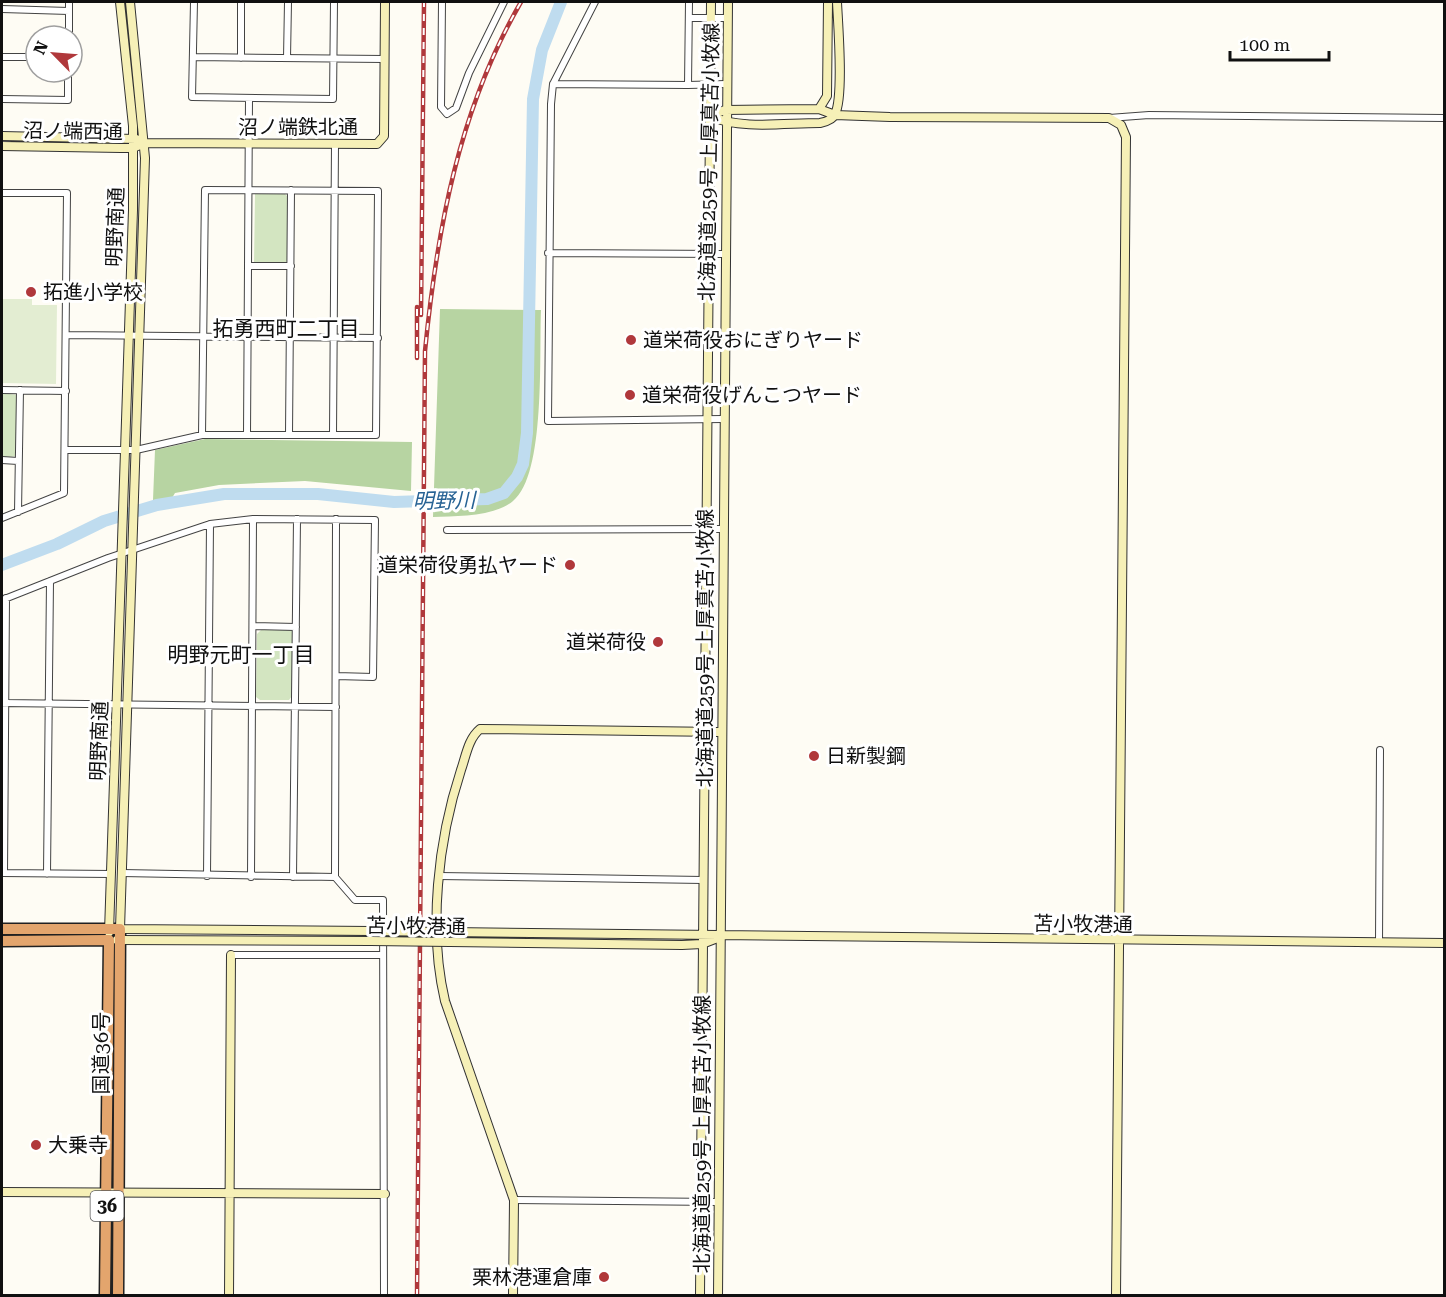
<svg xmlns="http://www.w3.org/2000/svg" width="1446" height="1297" font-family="'Roboto Serif','Noto Sans JP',serif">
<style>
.green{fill:#d3e5c1}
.forest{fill:#b7d4a2}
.pitch{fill:#e3edd2}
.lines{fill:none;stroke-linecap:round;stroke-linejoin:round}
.river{stroke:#bfdcef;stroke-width:12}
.street-casing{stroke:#434343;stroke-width:8}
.secondary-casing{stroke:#323232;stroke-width:10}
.highway-casing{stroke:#212121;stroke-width:13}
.street{stroke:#fff;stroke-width:6}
.secondary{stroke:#f6f0b7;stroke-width:8}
.highway{stroke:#e3a56d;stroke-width:10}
.rail-casing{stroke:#b0383b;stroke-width:4.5}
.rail{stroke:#fff;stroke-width:2;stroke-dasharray:7;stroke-linecap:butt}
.secondary-bridge-casing{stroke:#323232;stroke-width:10;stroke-linecap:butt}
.secondary-bridge{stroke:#f6f0b7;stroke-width:8}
.poi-dot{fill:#b0383b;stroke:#fff;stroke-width:2}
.labels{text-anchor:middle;stroke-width:6;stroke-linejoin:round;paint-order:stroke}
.shield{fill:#fff;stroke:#585858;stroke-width:1.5}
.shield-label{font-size:18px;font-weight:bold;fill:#101010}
.street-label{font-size:20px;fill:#101010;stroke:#fff}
.poi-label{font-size:20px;fill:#101010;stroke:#fff;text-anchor:start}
.neighbourhood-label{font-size:21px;fill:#101010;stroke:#fff}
.water-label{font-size:21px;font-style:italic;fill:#276294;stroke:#fff}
</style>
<rect width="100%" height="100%" fill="#fefcf4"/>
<path class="green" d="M 284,193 L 287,196 L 288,260 L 285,263 L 254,263 L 255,194 Z
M 2,393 L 17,395 L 17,456 L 2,458 Z
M 261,630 L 291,630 L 293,632 L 292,696 L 289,700 L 260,700 L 256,697 L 257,634 Z"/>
<path class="forest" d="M 440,309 L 541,310 C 539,352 546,475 513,501 C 494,517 457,516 433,517 Z
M 205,439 L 412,442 L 411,491 L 305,481 L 219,485 L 175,493 L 172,498 L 153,500 L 155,450 Z"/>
<path class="pitch" d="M 2,299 L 32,299 L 32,305 L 57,305 L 56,384 L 2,383 Z"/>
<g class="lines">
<path class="river" d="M 2,565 L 57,544 L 104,521 L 157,505 L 224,494 L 318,494 L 394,502 L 487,499 L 504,493 L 517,477 L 523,464 L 527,433 L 533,99 L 542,50 L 561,2"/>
<defs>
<path id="street" d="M 194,2 L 192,97 L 333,99 L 334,2
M 442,2 L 441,107 L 447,114 L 456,108 L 469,73 L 504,2
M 595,2 L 553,84 L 551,104 L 548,421 L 723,419
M 2,9 L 69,11
M 689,18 L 727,18
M 69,36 L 69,2
M 2,57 L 36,57
M 194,57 L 384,59
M 241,58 L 241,2
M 287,58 L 288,2
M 553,84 L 688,85 L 689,2
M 688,85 L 726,84
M 2,99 L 68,100 L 68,72
M 1109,118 L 1149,115 L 1444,118
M 2,193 L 67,193 L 64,493 L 2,518
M 548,253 L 724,254
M 249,266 L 291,266
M 66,335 L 378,338
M 2,390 L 66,391
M 247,435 L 249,98
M 289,435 L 291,190
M 333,435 L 335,144
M 65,450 L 136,450 L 202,435 L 376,435 L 378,191 L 205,190 L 202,435
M 2,460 L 18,461
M 18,512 L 20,390
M 336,519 L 335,877 L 355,900 L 383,900 L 384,1296
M 447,530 L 723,529
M 2,600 L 108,558 L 210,524 L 253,519 L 375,520 L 373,677 L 336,676
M 253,626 L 296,627
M 2,703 L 336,707
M 2,873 L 111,874
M 4,873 L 6,598
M 122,873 L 335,877
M 47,874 L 50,581
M 207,876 L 210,524
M 439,876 L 703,880
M 251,877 L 253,519
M 293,877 L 297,519
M 1379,943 L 1380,750
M 231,955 L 383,955
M 514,1200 L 718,1202"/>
<path id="secondary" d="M 130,2 L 145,158 L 120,929 L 371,931
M 819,109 L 827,96 L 828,2
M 709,116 L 725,110 L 819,109 L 835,115 L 890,117 L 1109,118 L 1121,125 L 1126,137 L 1116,1296
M 709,116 C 742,130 784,123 820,123 C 825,122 833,120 835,114 C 844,97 838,24 837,2
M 2,136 L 136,139
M 2,146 L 121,148 L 133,148 L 144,143 L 377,144 L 384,136 L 385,2
M 109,932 L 133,210 L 133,126 L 120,2
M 450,932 L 1444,943
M 117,940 L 371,941
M 450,942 L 682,945 L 702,944 L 720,937
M 2,1192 L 385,1194
M 229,1296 L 231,955
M 513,1296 L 514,1200 L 445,1001 C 428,929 438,840 461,770 C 466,756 468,739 480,729 L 721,732
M 700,1296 L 711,2
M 718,1296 L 728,2"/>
<path id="highway" d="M 2,929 L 120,929 L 118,1296
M 2,941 L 109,940 L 105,1296"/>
</defs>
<use href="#street" class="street-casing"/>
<use href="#secondary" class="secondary-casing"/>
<use href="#highway" class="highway-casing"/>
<use href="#street" class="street"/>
<use href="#secondary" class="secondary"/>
<use href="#highway" class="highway"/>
<defs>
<path id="rail" d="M 421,315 L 424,2
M 417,358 L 417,307
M 417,1296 L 425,351 C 437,229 459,109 521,2"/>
</defs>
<use href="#rail" class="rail-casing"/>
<use href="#rail" class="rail"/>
<defs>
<path id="secondary-bridge" d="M 371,931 L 450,932
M 371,941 L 450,942"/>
</defs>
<use href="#secondary-bridge" class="secondary-bridge-casing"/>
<use href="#secondary-bridge" class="secondary-bridge"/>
</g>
<g class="poi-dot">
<circle cx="31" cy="292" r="6"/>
<circle cx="631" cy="340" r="6"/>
<circle cx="630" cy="395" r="6"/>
<circle cx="570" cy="565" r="6"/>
<circle cx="658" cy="642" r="6"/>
<circle cx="814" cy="756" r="6"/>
<circle cx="36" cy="1145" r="6"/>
<circle cx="604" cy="1277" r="6"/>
</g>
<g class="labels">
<rect class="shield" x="90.5" y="1191" width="33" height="30" rx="4.5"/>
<g class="shield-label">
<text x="107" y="1212">36</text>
</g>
<g class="street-label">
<text x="298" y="134">沼ノ端鉄北通</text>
<text transform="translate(73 131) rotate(1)" y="7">沼ノ端西通</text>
<text transform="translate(709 162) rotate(-89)" y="7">北海道道259号 上厚真苫小牧線</text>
<text transform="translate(115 227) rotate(-88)" y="7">明野南通</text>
<text transform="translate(705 648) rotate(-90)" y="7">北海道道259号 上厚真苫小牧線</text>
<text transform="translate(99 741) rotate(-88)" y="7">明野南通</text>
<text transform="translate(1083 924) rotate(1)" y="7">苫小牧港通</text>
<text transform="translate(416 926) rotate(1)" y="7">苫小牧港通</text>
<text transform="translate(101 1053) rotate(-90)" y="7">国道36号</text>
<text transform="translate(702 1134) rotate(-90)" y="7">北海道道259号 上厚真苫小牧線</text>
</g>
<g class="poi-label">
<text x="43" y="299">拓進小学校</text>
<text x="643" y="347">道栄荷役おにぎりヤード</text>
<text x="642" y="402">道栄荷役げんこつヤード</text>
<text x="558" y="572" text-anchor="end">道栄荷役勇払ヤード</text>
<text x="646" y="649" text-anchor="end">道栄荷役</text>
<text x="826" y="763">日新製鋼</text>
<text x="48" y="1152">大乗寺</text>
<text x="592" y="1284" text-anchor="end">栗林港運倉庫</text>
</g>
<g class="neighbourhood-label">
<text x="286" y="336">拓勇西町二丁目</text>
<text x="241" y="662">明野元町一丁目</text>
</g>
<g class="water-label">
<text transform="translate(444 501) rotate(-1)" y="7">明野川</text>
</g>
</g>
<rect width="1446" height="1297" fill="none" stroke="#101010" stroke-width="6"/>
<g transform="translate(54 54) rotate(295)"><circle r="28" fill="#ffffff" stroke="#9f9f9f" stroke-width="1.5"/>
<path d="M0-4.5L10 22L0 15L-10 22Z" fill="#b0383b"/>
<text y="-9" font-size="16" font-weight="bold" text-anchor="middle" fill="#101010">N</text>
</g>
<path d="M1230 51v9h99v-9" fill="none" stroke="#101010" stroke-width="3"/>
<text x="1239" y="51" font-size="18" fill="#101010" stroke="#ffffff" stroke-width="4.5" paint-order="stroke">100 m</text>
</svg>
